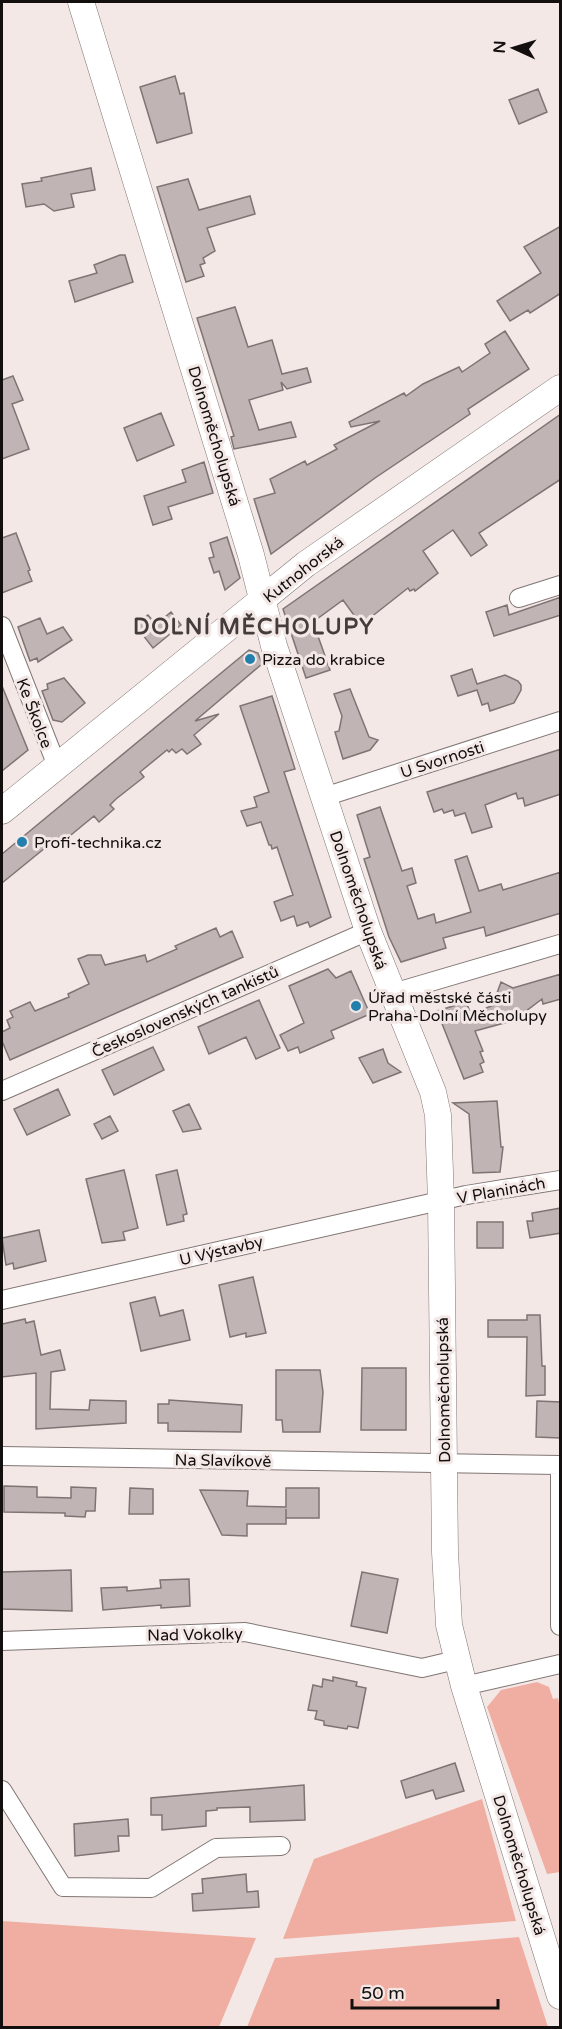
<svg xmlns="http://www.w3.org/2000/svg" width="562" height="2029" font-family="'Varela Round',sans-serif">
<style>
.green{fill:#f0ada2}
.building{fill:#c0b5b4;stroke:#7e7473;stroke-width:1.5}
.lines{fill:none;stroke-linecap:round;stroke-linejoin:round}
.street-casing{stroke:#807674;stroke-width:20}
.secondary-casing{stroke:#807674;stroke-width:27}
.street{stroke:#fff;stroke-width:18}
.secondary{stroke:#fff;stroke-width:26}
.poi-dot{fill:#2380ad;stroke:#f3e8e6;stroke-width:2}
.labels{text-anchor:middle;stroke-width:6;stroke-linejoin:round;paint-order:stroke}
.street-label{font-size:16px;fill:#120f0e;stroke:#f3e8e6}
.poi-label{font-size:16px;fill:#120f0e;stroke:#f3e8e6;text-anchor:start}
.district-label{font-size:22px;font-weight:bold;letter-spacing:1.5px;fill:#453d3b;stroke:#f3e8e6}
</style>
<rect width="100%" height="100%" fill="#f3e8e6"/>
<path class="green" d="M 537,1682 L 549,1687 L 553,1699 L 558,1698 L 560,1709 L 560,1872 L 547,1874 L 487,1707 L 501,1690 Z
M 482,1799 L 516,1921 L 283,1939 L 314,1859 Z
M 2,1921 L 256,1938 L 219,2027 L 2,2027 Z
M 519,1937 L 548,2027 L 247,2027 L 275,1958 Z"/>
<path class="building" d="M 175,76 L 180,94 L 184,93 L 192,133 L 157,143 L 140,87 Z
M 538,89 L 547,112 L 519,124 L 509,100 Z
M 91,168 L 95,190 L 71,194 L 74,207 L 54,211 L 44,204 L 26,207 L 22,184 L 42,181 L 41,178 Z
M 188,179 L 199,210 L 250,196 L 255,214 L 207,228 L 215,251 L 203,258 L 205,263 L 200,265 L 204,276 L 186,282 L 157,187 Z
M 561,226 L 561,293 L 530,313 L 528,310 L 510,321 L 497,301 L 541,273 L 524,247 Z
M 120,255 L 125,255 L 133,282 L 75,302 L 69,281 L 97,273 L 94,265 Z
M 235,307 L 248,347 L 272,340 L 282,374 L 307,368 L 311,382 L 287,389 L 281,382 L 283,390 L 249,400 L 259,430 L 291,422 L 296,437 L 234,449 L 231,437 L 234,436 L 197,318 Z
M 505,331 L 529,369 L 468,409 L 470,414 L 375,478 L 271,554 L 254,499 L 275,493 L 270,479 L 305,461 L 307,465 L 337,449 L 334,445 L 380,421 L 351,427 L 349,422 L 404,393 L 406,396 L 423,384 L 459,367 L 462,372 L 490,353 L 485,344 Z
M 13,376 L 23,400 L 12,404 L 29,449 L 2,459 L 2,380 Z
M 161,413 L 174,445 L 137,461 L 124,428 Z
M 561,414 L 561,479 L 479,533 L 487,545 L 471,556 L 453,530 L 423,551 L 438,573 L 415,591 L 414,589 L 410,591 L 408,588 L 361,625 L 343,600 L 313,622 L 330,670 L 306,678 L 283,609 Z
M 204,462 L 213,493 L 168,507 L 172,519 L 153,525 L 144,496 L 186,482 L 182,470 Z
M 16,533 L 30,570 L 28,571 L 32,581 L 2,593 L 2,538 Z
M 227,537 L 240,578 L 225,590 L 219,571 L 214,573 L 209,558 L 214,557 L 210,543 Z
M 561,597 L 561,615 L 494,636 L 486,612 L 507,605 L 509,615 Z
M 171,612 L 181,625 L 153,648 L 135,625 L 148,615 L 153,621 L 157,617 L 160,621 Z
M 40,618 L 47,634 L 63,627 L 72,640 L 38,662 L 37,658 L 30,661 L 18,627 Z
M 249,650 L 258,653 L 262,664 L 195,721 L 219,714 L 194,735 L 201,744 L 187,754 L 182,749 L 176,753 L 172,749 L 169,752 L 167,750 L 140,772 L 144,777 L 116,799 L 110,805 L 114,809 L 99,822 L 94,816 L 60,844 L 56,839 L 2,883 L 2,854 Z
M 472,669 L 477,684 L 505,675 L 518,681 L 521,685 L 521,690 L 514,703 L 490,711 L 488,703 L 482,705 L 477,690 L 458,696 L 451,676 Z
M 64,678 L 85,703 L 62,722 L 53,720 L 42,691 L 48,689 L 47,684 Z
M 2,686 L 28,750 L 2,771 Z
M 350,689 L 369,737 L 378,740 L 370,750 L 343,759 L 335,732 L 339,731 L 342,716 L 334,694 Z
M 272,696 L 295,769 L 284,772 L 331,917 L 310,927 L 308,922 L 297,926 L 294,916 L 281,921 L 274,902 L 293,895 L 277,847 L 272,849 L 271,845 L 269,845 L 261,822 L 247,826 L 241,811 L 257,807 L 254,797 L 269,792 L 240,706 Z
M 561,749 L 561,794 L 525,806 L 523,798 L 518,799 L 516,793 L 485,805 L 492,827 L 472,833 L 465,813 L 455,816 L 453,810 L 444,813 L 442,809 L 434,812 L 427,792 Z
M 380,807 L 402,871 L 412,868 L 416,883 L 407,886 L 418,919 L 434,914 L 436,923 L 471,912 L 455,860 L 467,856 L 479,891 L 501,884 L 503,890 L 561,872 L 561,913 L 486,936 L 484,927 L 443,938 L 446,948 L 401,962 L 389,937 L 364,859 L 370,857 L 357,815 Z
M 216,928 L 220,937 L 232,931 L 243,957 L 10,1060 L 2,1041 L 2,1032 L 10,1028 L 7,1020 L 13,1017 L 10,1011 L 30,1002 L 35,1011 L 69,997 L 68,994 L 89,984 L 78,959 L 88,955 L 101,955 L 105,965 L 145,955 L 147,962 L 177,949 L 175,946 Z
M 328,969 L 336,978 L 351,971 L 370,1014 L 331,1031 L 334,1038 L 300,1053 L 298,1047 L 288,1051 L 280,1035 L 304,1023 L 289,986 Z
M 561,974 L 561,999 L 543,1004 L 542,999 L 526,1011 L 514,1016 L 515,1020 L 475,1031 L 483,1051 L 480,1052 L 484,1062 L 480,1064 L 483,1072 L 464,1079 L 437,1011 L 466,1002 L 471,1014 L 499,1003 L 497,993 L 501,982 L 513,988 Z
M 259,1000 L 280,1048 L 256,1059 L 246,1037 L 209,1054 L 198,1027 Z
M 153,1047 L 164,1070 L 114,1095 L 102,1070 Z
M 383,1049 L 388,1063 L 401,1072 L 373,1083 L 359,1058 Z
M 58,1089 L 70,1115 L 27,1135 L 14,1109 Z
M 497,1101 L 501,1147 L 503,1147 L 500,1172 L 473,1173 L 469,1114 L 453,1103 Z
M 189,1104 L 201,1129 L 183,1132 L 173,1111 Z
M 110,1116 L 118,1131 L 102,1139 L 94,1124 Z
M 124,1170 L 138,1228 L 123,1232 L 125,1240 L 102,1243 L 86,1179 Z
M 177,1170 L 187,1214 L 183,1215 L 184,1221 L 167,1225 L 156,1175 Z
M 561,1208 L 561,1233 L 530,1238 L 527,1221 L 533,1221 L 532,1213 Z
M 477,1222 L 503,1222 L 503,1248 L 477,1248 Z
M 39,1230 L 46,1261 L 14,1269 L 13,1263 L 6,1265 L 2,1238 Z
M 253,1277 L 266,1333 L 246,1337 L 246,1333 L 230,1337 L 219,1285 Z
M 155,1297 L 160,1316 L 183,1310 L 190,1340 L 141,1351 L 130,1303 Z
M 527,1315 L 540,1315 L 542,1366 L 545,1366 L 545,1395 L 526,1396 L 527,1337 L 488,1337 L 488,1320 L 527,1320 Z
M 25,1319 L 26,1323 L 34,1321 L 41,1355 L 60,1350 L 65,1370 L 51,1372 L 50,1409 L 89,1410 L 90,1400 L 126,1401 L 126,1423 L 36,1429 L 36,1373 L 2,1377 L 2,1324 Z
M 362,1368 L 406,1368 L 406,1430 L 361,1430 Z
M 276,1370 L 320,1370 L 323,1392 L 320,1432 L 283,1432 L 282,1420 L 276,1420 Z
M 169,1400 L 242,1405 L 241,1432 L 168,1431 L 168,1423 L 158,1423 L 158,1404 L 169,1404 Z
M 537,1401 L 561,1402 L 560,1438 L 536,1437 Z
M 4,1486 L 37,1487 L 37,1497 L 71,1498 L 71,1487 L 96,1488 L 95,1511 L 86,1511 L 85,1517 L 65,1516 L 65,1513 L 4,1512 Z
M 130,1488 L 153,1489 L 153,1514 L 129,1514 Z
M 286,1488 L 319,1488 L 319,1518 L 286,1518 L 286,1509 L 286,1524 L 247,1524 L 247,1536 L 222,1535 L 200,1490 L 248,1491 L 247,1506 L 286,1507 Z
M 71,1570 L 72,1611 L 2,1609 L 2,1572 Z
M 362,1572 L 398,1579 L 387,1633 L 351,1626 Z
M 189,1579 L 190,1606 L 161,1608 L 161,1605 L 103,1610 L 101,1588 L 127,1587 L 127,1591 L 161,1588 L 160,1580 Z
M 333,1677 L 357,1682 L 356,1686 L 366,1688 L 358,1728 L 348,1726 L 347,1729 L 324,1725 L 324,1721 L 315,1719 L 317,1711 L 308,1710 L 313,1685 L 322,1687 L 323,1679 L 333,1681 Z
M 455,1763 L 464,1791 L 436,1799 L 433,1790 L 406,1798 L 401,1781 Z
M 304,1785 L 305,1820 L 250,1822 L 250,1807 L 217,1808 L 217,1810 L 206,1811 L 206,1826 L 162,1830 L 162,1815 L 151,1815 L 151,1798 Z
M 128,1819 L 129,1836 L 118,1836 L 119,1851 L 75,1856 L 74,1824 Z
M 246,1874 L 247,1892 L 258,1891 L 259,1907 L 193,1911 L 192,1894 L 203,1893 L 202,1879 Z"/>
<g class="lines">
<defs>
<path id="street" d="M 519,598 L 560,585
M 2,626 L 57,766
M 324,797 L 560,721
M 393,993 L 560,944
M 2,1091 L 368,931
M 2,1300 L 466,1195 L 560,1180
M 2,1456 L 560,1465
M 560,1465 L 560,1626
M 2,1641 L 245,1632 L 422,1668 L 456,1660
M 464,1686 L 560,1664
M 2,1790 L 63,1887 L 151,1888 L 216,1848 L 281,1846"/>
<path id="secondary" d="M 81,2 L 251,555 L 274,646 L 368,931 L 433,1092 L 438,1115 L 441,1201 L 445,1552 L 449,1625 L 464,1686 L 560,1996
M 2,811 L 306,564 L 560,388"/>
</defs>
<use href="#street" class="street-casing"/>
<use href="#secondary" class="secondary-casing"/>
<use href="#street" class="street"/>
<use href="#secondary" class="secondary"/>
</g>
<g class="poi-dot">
<circle cx="250" cy="659" r="6"/>
<circle cx="22" cy="842" r="6"/>
<circle cx="356" cy="1006" r="6"/>
</g>
<g class="labels">
<g class="street-label">
<text transform="translate(215 436) rotate(73)" y="6">Dolnoměcholupská</text>
<text transform="translate(303 569) rotate(-38)" y="6">Kutnohorská</text>
<text transform="translate(35 713) rotate(69)" y="6">Ke Školce</text>
<text transform="translate(442 759) rotate(-18)" y="6">U Svornosti</text>
<text transform="translate(359 900) rotate(71)" y="6">Dolnoměcholupská</text>
<text transform="translate(185 1011) rotate(-24)" y="6">Československých tankistů</text>
<text transform="translate(501 1190) rotate(-10)" y="6">V Planinách</text>
<text transform="translate(221 1250) rotate(-13)" y="6">U Výstavby</text>
<text transform="translate(443 1390) rotate(-91)" y="6">Dolnoměcholupská</text>
<text transform="translate(223 1460) rotate(1)" y="6">Na Slavíkově</text>
<text transform="translate(195 1634) rotate(-1)" y="6">Nad Vokolky</text>
<text transform="translate(520 1865) rotate(73)" y="6">Dolnoměcholupská</text>
</g>
<g class="poi-label">
<text x="262" y="665">Pizza do krabice</text>
<text x="34" y="848">Profi-technika.cz</text>
<text x="368" y="1003">Úřad městské části<tspan x="368" dy="18">Praha-Dolní Měcholupy</tspan></text>
</g>
<g class="district-label">
<text x="254" y="634">DOLNÍ MĚCHOLUPY</text>
</g>
</g>
<rect width="562" height="2029" fill="none" stroke="#120f0e" stroke-width="6"/>
<g transform="translate(514 48) rotate(274)" stroke="#f3e8e6" stroke-width="4.5" paint-order="stroke">
<path d="M0-4.5L10 22L0 15L-10 22Z" fill="#120f0e"/>
<text y="-9" font-size="16" font-weight="bold" text-anchor="middle" fill="#120f0e">N</text>
</g>
<path d="M352 1999v9h146v-9" fill="none" stroke="#120f0e" stroke-width="3"/>
<text x="361" y="1999" font-size="18" fill="#120f0e" stroke="#f3e8e6" stroke-width="4.5" paint-order="stroke">50 m</text>
</svg>
